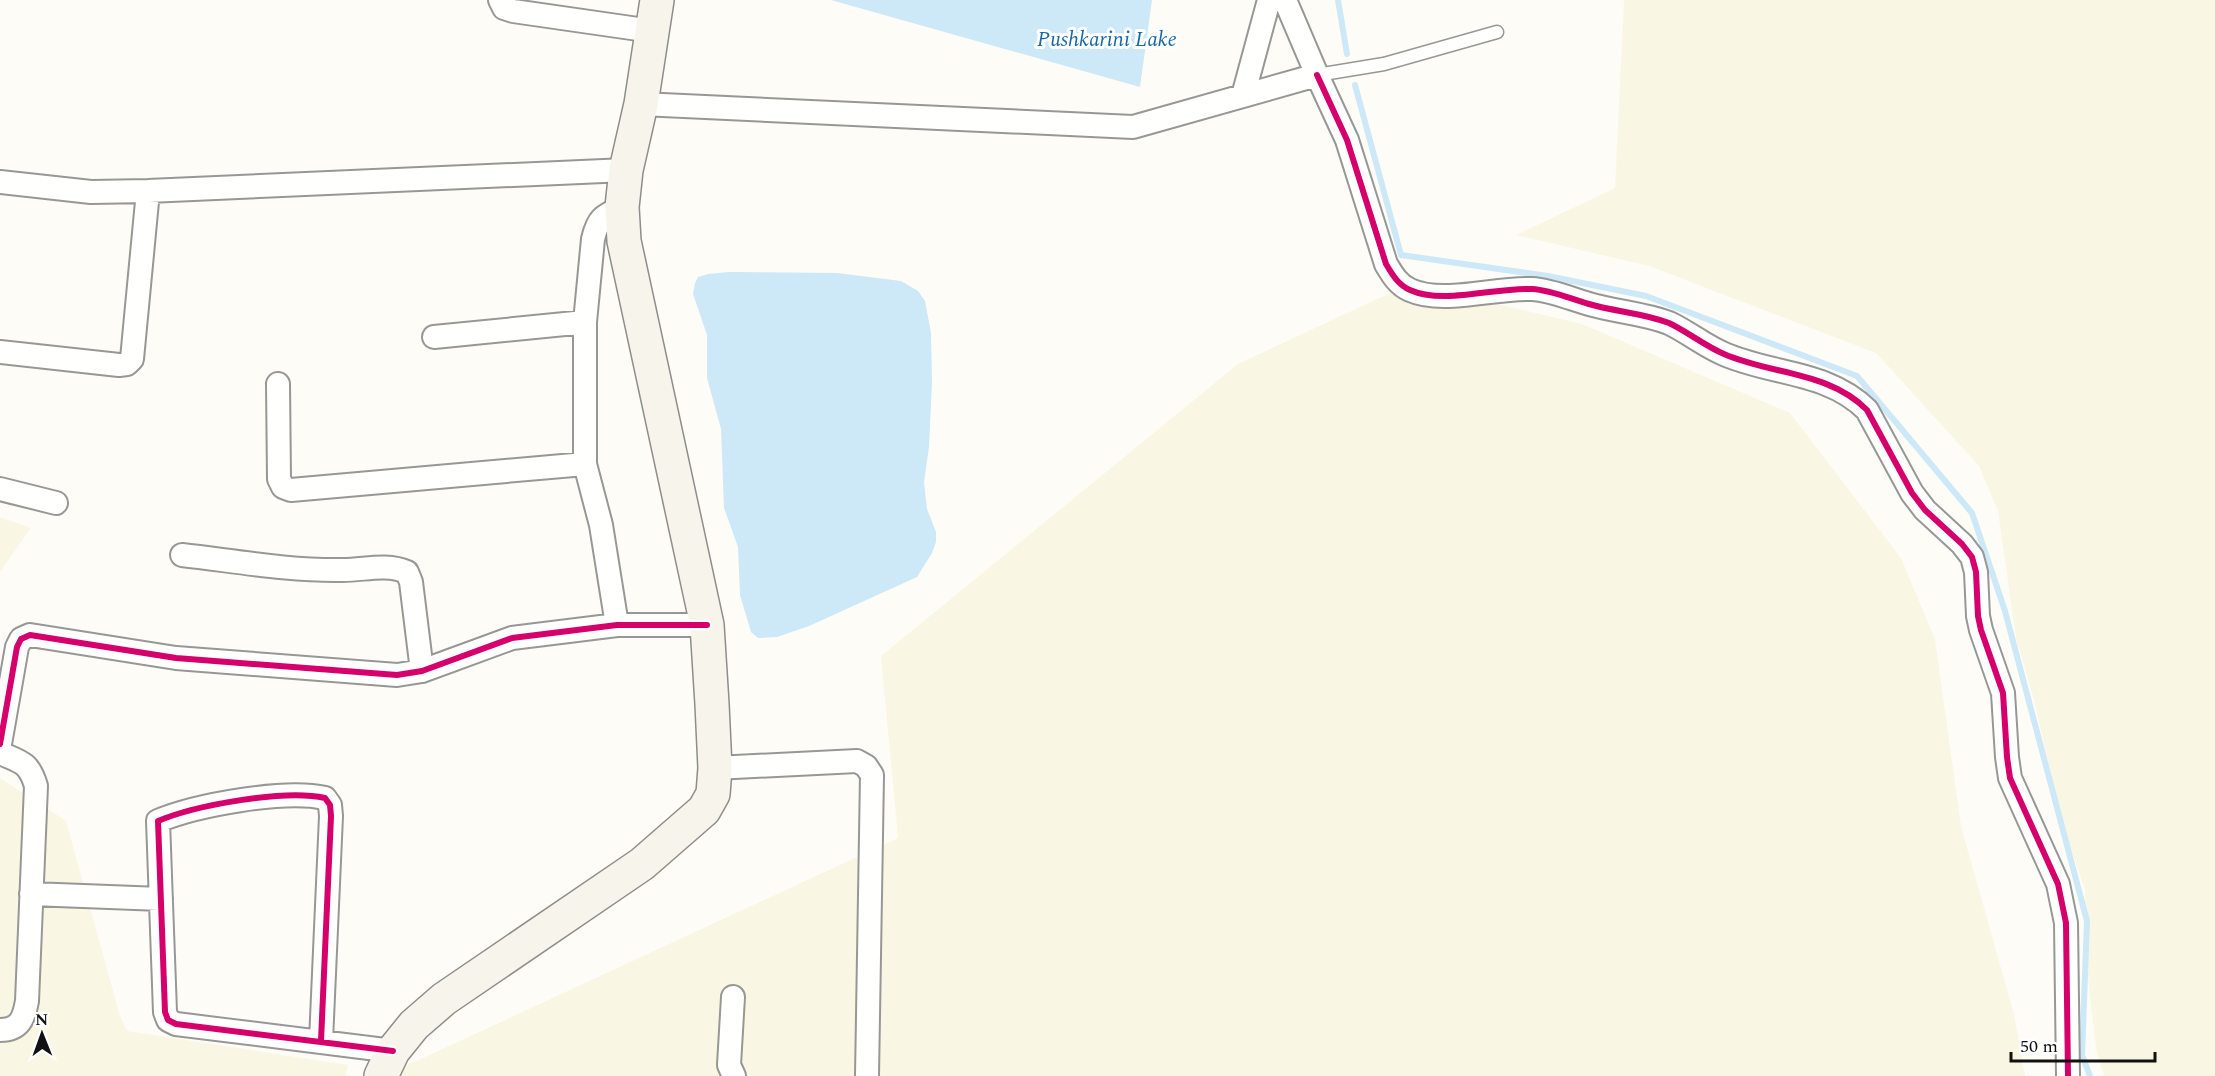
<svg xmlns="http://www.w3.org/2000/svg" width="2215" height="1076" font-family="Spectral,serif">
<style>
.farmland{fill:#f9f7e4}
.water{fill:#cde8f7}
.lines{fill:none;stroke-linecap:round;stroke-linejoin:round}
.stream{stroke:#cde8f7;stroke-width:6}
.lane-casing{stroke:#979795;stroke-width:15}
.street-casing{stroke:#979795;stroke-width:26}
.secondary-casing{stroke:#8e8d8b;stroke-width:36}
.lane{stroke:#fffffe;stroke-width:12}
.street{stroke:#fffffe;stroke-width:22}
.secondary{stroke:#f6f4eb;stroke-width:33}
.cycleway-casing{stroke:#fff;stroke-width:10}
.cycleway{stroke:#d6006c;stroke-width:6}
.labels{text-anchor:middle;stroke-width:6;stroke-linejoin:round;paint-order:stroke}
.water-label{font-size:21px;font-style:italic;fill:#1768a6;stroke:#fff}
</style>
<rect width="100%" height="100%" fill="#fdfcf7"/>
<path class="farmland" d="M 1624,0 L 2215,0 L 2215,1076 L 2104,1076 L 2096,1049 L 2088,978 L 2085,889 L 2064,830 L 2034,700 L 2016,638 L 1998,511 L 1979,466 L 1876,353 L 1649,266 L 1516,235 L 1615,188 Z
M 1390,293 L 1493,303 L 1582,324 L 1790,413 L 1901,558 L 1935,639 L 1961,826 L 2014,1014 L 2025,1076 L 384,1076 L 898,838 L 881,656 L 1238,364 Z
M 0,517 L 31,528 L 0,572 Z
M 0,778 L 66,821 L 120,1016 L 127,1031 L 348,1065 L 346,1076 L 0,1076 Z"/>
<path class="water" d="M 831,0 L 1152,0 L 1140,87 Z
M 729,272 L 837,273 L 901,281 L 918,291 L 925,301 L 931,333 L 932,382 L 929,447 L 924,482 L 927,509 L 936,532 L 936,542 L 932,553 L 917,577 L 809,626 L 777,637 L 758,638 L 751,632 L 740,595 L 738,547 L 724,508 L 721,429 L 707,378 L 707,335 L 693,294 L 695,283 L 698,277 L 708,274 Z"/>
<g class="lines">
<path class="stream" d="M 1338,0 L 1347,54
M 1355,85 L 1401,255 L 1548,276 L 1646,296 L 1857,376 L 1972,513 L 2005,611 L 2087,921 L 2082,1055 L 2090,1076"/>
<defs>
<path id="lane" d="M 1317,75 L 1384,64 L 1497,32"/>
<path id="street" d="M 500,0 L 504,8 L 513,11 L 652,31
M 1317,75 L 1347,140 L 1386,264 C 1392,274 1398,285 1410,290 C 1443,305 1496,287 1532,289 C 1551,290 1571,299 1589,304 C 1616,312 1643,313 1669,323 C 1688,332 1705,346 1724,354 C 1772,375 1828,371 1867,410 L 1912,493 L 1925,510 L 1962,544 L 1972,557 L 1976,572 L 1978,616 L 1981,630 L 2003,693 L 2007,757 L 2010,778 L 2058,884 L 2066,923 L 2068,1076
M 1243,96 L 1269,0
M 641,104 L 1133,127 L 1317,75 L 1285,0
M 0,182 L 91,192 L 148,191 L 626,170
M 585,322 L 585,464 L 601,525 L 617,625
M 434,337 L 585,322 L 593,239 C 598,218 603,216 622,207
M 0,352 L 119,365 L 127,364 L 132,359 L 148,191
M 278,384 L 279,479 L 283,487 L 291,490 L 585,464
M 0,489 L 56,503
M 182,555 C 235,561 289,571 343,570 C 365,570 386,563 407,572 L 411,582 L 422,671
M 0,744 L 17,647 L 21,639 L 30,635 L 176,658 L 397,675 L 422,671 L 512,638 L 617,625 L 707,625
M 0,753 C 21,762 29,762 36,786 L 27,1001 C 24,1018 20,1030 0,1030
M 715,768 L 857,761 L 866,766 L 872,775 L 867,1076
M 31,894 L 161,899
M 733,997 L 729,1065 L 734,1076
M 321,1041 L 331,816 L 330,805 L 325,798 C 285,789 196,805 158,821 L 165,1012 L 168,1020 L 176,1024 L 393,1051"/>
<path id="secondary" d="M 381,1076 L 393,1051 L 414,1025 L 444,999 L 642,864 L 704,810 L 713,794 L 715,768 L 712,704 L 707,625 L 624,241 L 622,207 L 626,170 L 641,104 L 657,0"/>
</defs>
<use href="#lane" class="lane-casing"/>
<use href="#street" class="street-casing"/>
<use href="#secondary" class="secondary-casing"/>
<use href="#lane" class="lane"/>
<use href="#street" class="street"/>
<use href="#secondary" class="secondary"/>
<defs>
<path id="cycleway" d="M 1317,75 L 1347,140 L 1386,264 C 1392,274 1398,285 1410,290 C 1443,305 1496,287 1532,289 C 1551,290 1571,299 1589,304 C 1616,312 1643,313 1669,323 C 1688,332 1705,346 1724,354 C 1772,375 1828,371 1867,410 L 1912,493 L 1925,510 L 1962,544 L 1972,557 L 1976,572 L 1978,616 L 1981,630 L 2003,693 L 2007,757 L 2010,778 L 2058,884 L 2066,923 L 2068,1076
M 0,744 L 17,647 L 21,639 L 30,635 L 176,658 L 397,675 L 422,671 L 512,638 L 617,625 L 707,625
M 321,1041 L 331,816 L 330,805 L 325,798 C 285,789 196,805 158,821 L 165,1012 L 168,1020 L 176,1024 L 393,1051"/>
</defs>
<use href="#cycleway" class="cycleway-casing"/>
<use href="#cycleway" class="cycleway"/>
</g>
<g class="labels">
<g class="water-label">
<text x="1107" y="46">Pushkarini Lake</text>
</g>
</g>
<g transform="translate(42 1034) rotate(359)" stroke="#ffffff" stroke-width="4.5" paint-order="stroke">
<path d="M0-4.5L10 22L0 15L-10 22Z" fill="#111111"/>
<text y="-9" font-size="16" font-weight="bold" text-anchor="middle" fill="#111111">N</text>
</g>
<path d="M2011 1052v9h144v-9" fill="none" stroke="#111111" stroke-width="3"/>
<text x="2020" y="1052" font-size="18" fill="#111111" stroke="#ffffff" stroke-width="4.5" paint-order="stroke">50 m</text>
</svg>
